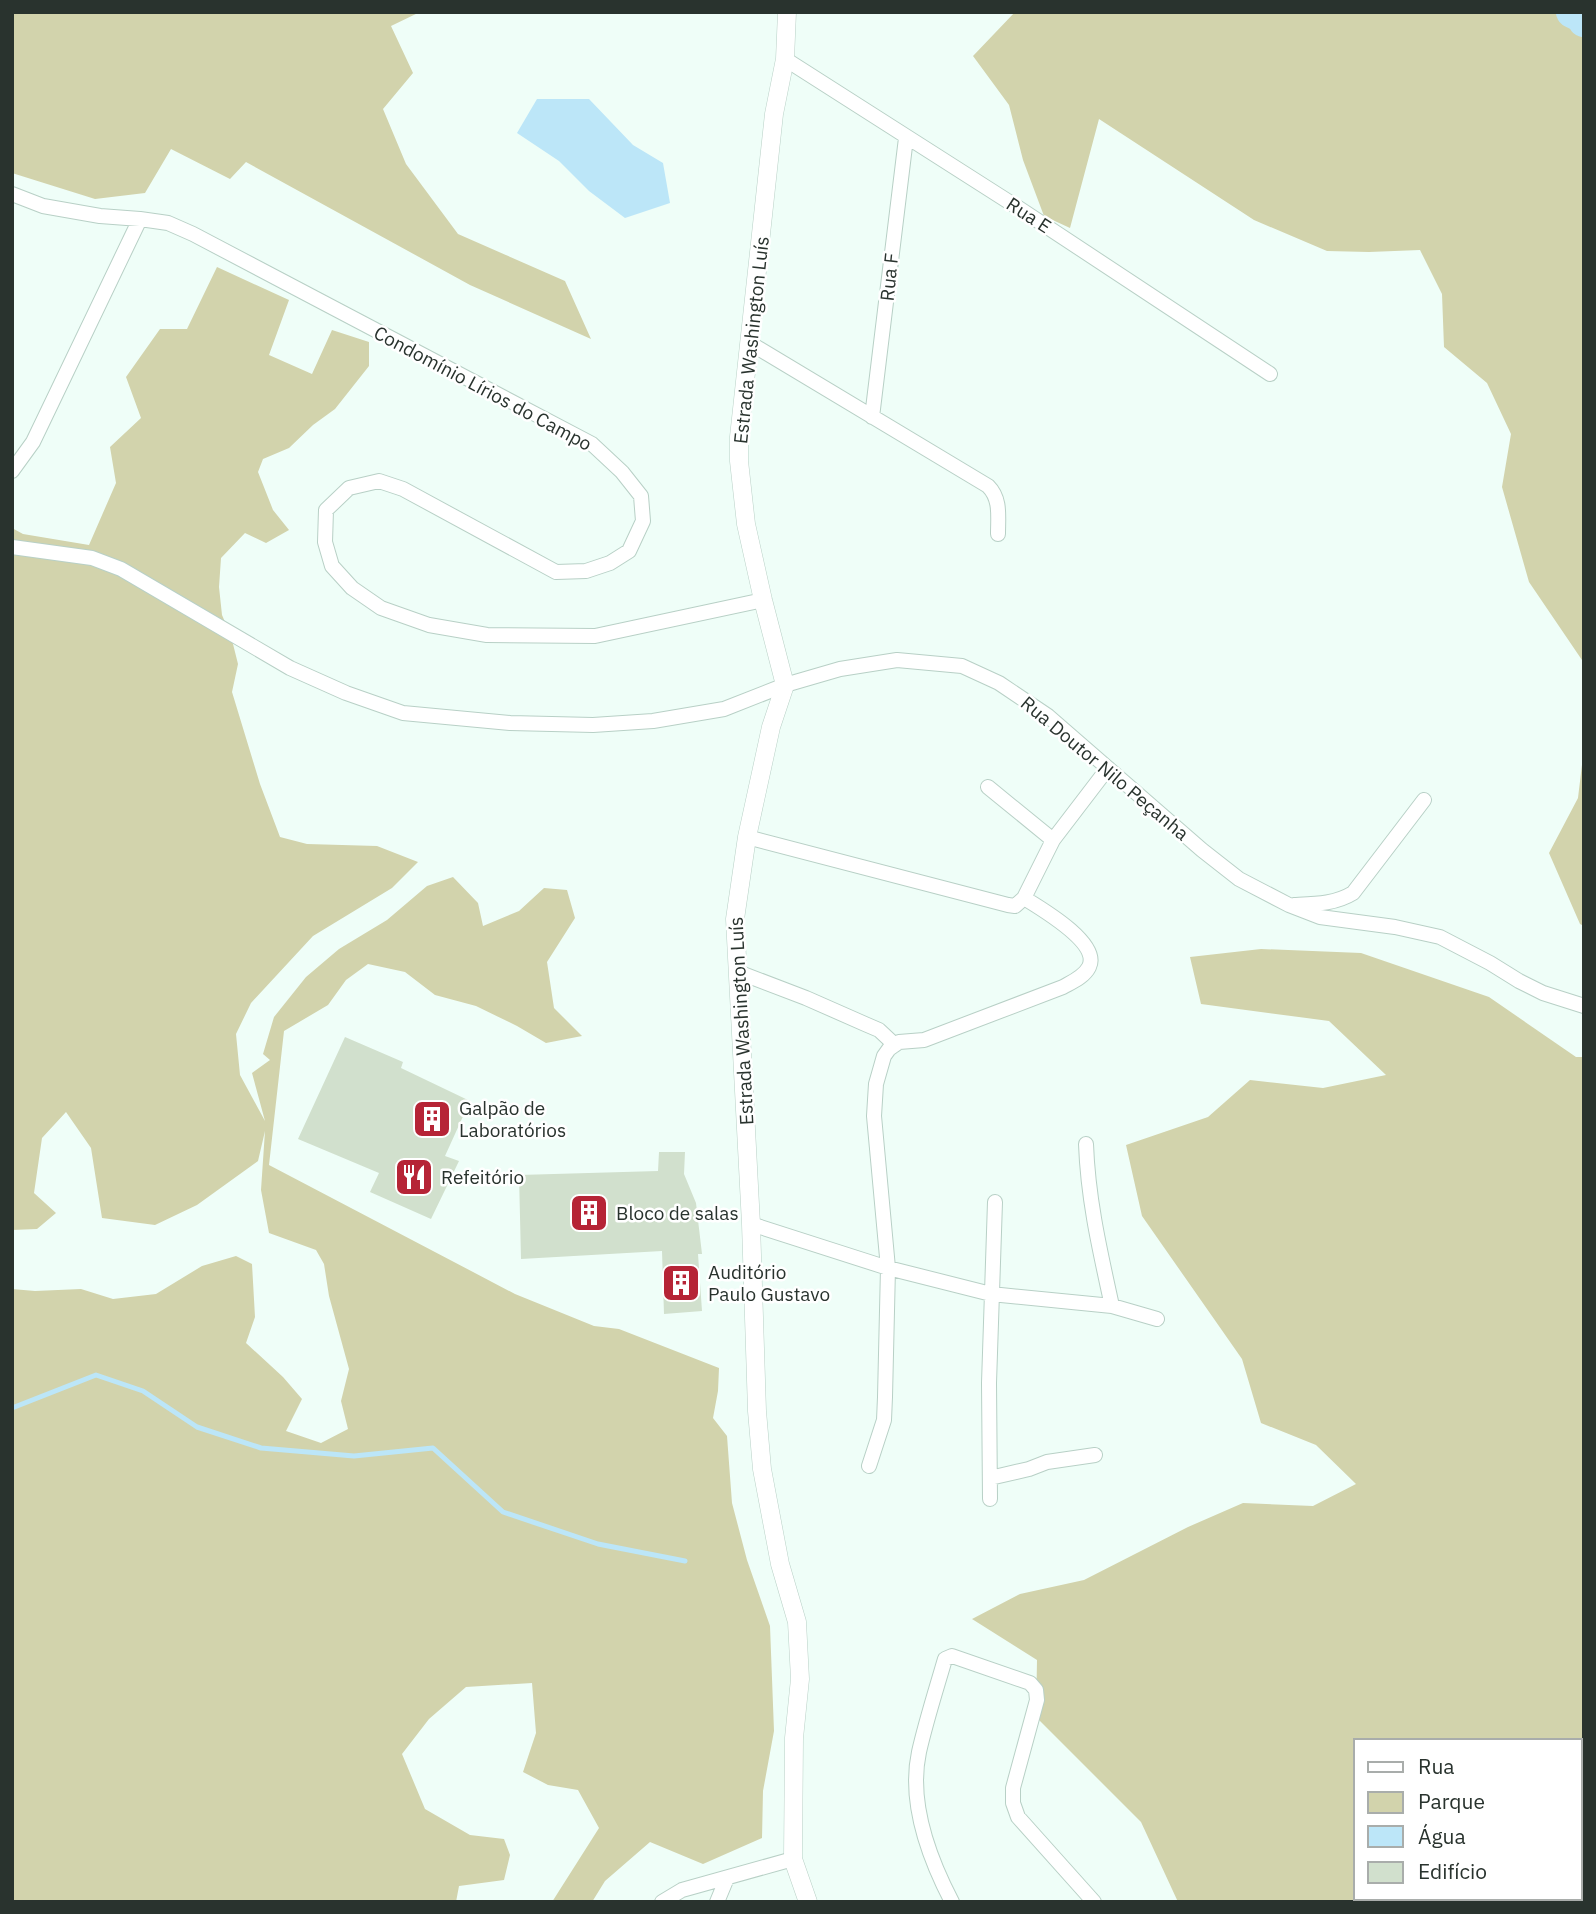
<svg xmlns="http://www.w3.org/2000/svg" width="1596" height="1914" font-family="'IBM Plex Sans',sans-serif">
<style>
.green{fill:#d2d3ac}
.water{fill:#bce6f8}
.lines{fill:none;stroke-linecap:round;stroke-linejoin:round}
.stream{stroke:#bce6f8;stroke-width:5}
.river{stroke:#bce6f8;stroke-width:32}
.building{fill:#d1e0cd}
.minor-casing{stroke:#b8d0c6;stroke-width:16}
.tertiary-casing{stroke:#b8d0c6;stroke-width:19}
.minor{stroke:#fff;stroke-width:14}
.tertiary{stroke:#fff;stroke-width:18}
.labels{text-anchor:middle;stroke-width:5;stroke-linejoin:round;paint-order:stroke}
.street-label{font-size:19px;fill:#29332e;stroke:#fff}
.poi-label{font-size:19px;fill:#29332e;stroke:#fff;text-anchor:start}
</style>
<rect width="100%" height="100%" fill="#effef8"/>
<path class="green" d="M 12,12 L 420,12 L 391,26 L 413,73 L 383,109 L 406,164 L 458,234 L 565,281 L 591,339 L 470,285 L 246,162 L 230,179 L 171,149 L 145,193 L 95,199 L 12,173 Z
M 1015,12 L 1584,12 L 1584,663 L 1529,582 L 1502,487 L 1511,434 L 1487,383 L 1444,347 L 1442,294 L 1420,250 L 1369,252 L 1327,251 L 1254,220 L 1099,119 L 1070,228 L 1044,216 L 1023,160 L 1009,105 L 973,56 Z
M 217,267 L 289,300 L 269,355 L 312,374 L 332,330 L 369,342 L 369,366 L 335,409 L 313,425 L 289,448 L 263,459 L 258,472 L 273,510 L 289,530 L 266,543 L 245,533 L 221,558 L 219,587 L 222,615 L 231,636 L 238,664 L 232,692 L 260,784 L 280,837 L 307,844 L 377,846 L 418,862 L 392,888 L 313,936 L 251,1003 L 236,1034 L 240,1075 L 265,1121 L 252,1073 L 270,1060 L 263,1054 L 274,1017 L 306,977 L 339,949 L 387,920 L 427,886 L 453,877 L 478,903 L 483,926 L 519,911 L 544,888 L 567,890 L 575,918 L 547,962 L 554,1008 L 582,1036 L 546,1043 L 517,1026 L 476,1006 L 435,995 L 405,972 L 368,964 L 346,980 L 328,1005 L 284,1031 L 269,1165 L 515,1294 L 594,1326 L 619,1329 L 719,1368 L 718,1391 L 713,1418 L 727,1436 L 732,1503 L 747,1560 L 770,1626 L 774,1731 L 763,1791 L 762,1838 L 703,1864 L 650,1842 L 605,1881 L 592,1902 L 552,1902 L 599,1828 L 578,1790 L 548,1785 L 523,1772 L 536,1733 L 532,1683 L 466,1687 L 429,1719 L 402,1754 L 425,1809 L 470,1835 L 504,1839 L 510,1855 L 504,1880 L 459,1886 L 456,1902 L 12,1902 L 12,1289 L 35,1291 L 81,1289 L 113,1299 L 156,1294 L 202,1266 L 236,1256 L 252,1264 L 255,1317 L 246,1343 L 283,1377 L 302,1399 L 286,1431 L 321,1443 L 348,1429 L 341,1401 L 349,1369 L 329,1296 L 324,1264 L 316,1250 L 269,1233 L 261,1190 L 265,1131 L 258,1161 L 197,1205 L 155,1225 L 102,1218 L 91,1148 L 66,1112 L 42,1138 L 34,1193 L 56,1213 L 37,1229 L 12,1230 L 12,528 L 23,534 L 89,545 L 116,483 L 110,447 L 141,418 L 126,377 L 160,329 L 187,329 Z
M 1584,748 L 1584,926 L 1580,924 L 1549,853 L 1578,798 Z
M 1261,949 L 1361,953 L 1489,997 L 1576,1057 L 1584,1057 L 1584,1902 L 1448,1902 L 1446,1900 L 1431,1898 L 1580,1898 L 1580,1741 L 1356,1741 L 1356,1898 L 1396,1898 L 1392,1902 L 1178,1902 L 1141,1822 L 1036,1717 L 1037,1660 L 972,1619 L 1020,1594 L 1084,1580 L 1188,1527 L 1243,1503 L 1313,1506 L 1356,1484 L 1316,1445 L 1261,1423 L 1242,1359 L 1142,1216 L 1126,1145 L 1208,1117 L 1250,1080 L 1323,1088 L 1386,1075 L 1329,1021 L 1201,1004 L 1190,957 Z"/>
<path class="water" d="M 537,99 L 589,99 L 633,145 L 663,163 L 670,203 L 625,218 L 589,191 L 559,161 L 517,133 Z"/>
<g class="lines">
<path class="stream" d="M 12,1408 L 96,1375 L 143,1391 L 197,1427 L 261,1448 L 354,1456 L 433,1448 L 503,1512 L 598,1544 L 685,1561"/>
<path class="river" d="M 1572,12 L 1582,17 L 1584,21"/>
</g>
<path class="building" d="M 345,1037 L 403,1062 L 401,1068 L 470,1101 L 445,1156 L 459,1161 L 431,1219 L 370,1192 L 379,1173 L 298,1139 Z
M 659,1152 L 685,1152 L 684,1174 L 696,1203 L 702,1254 L 698,1254 L 702,1311 L 664,1314 L 662,1251 L 521,1259 L 519,1175 L 658,1171 Z"/>
<g class="lines">
<defs>
<path id="minor" d="M 785,59 L 1017,207 L 1270,374
M 12,194 L 43,206 L 100,216 L 140,219 L 168,223 L 193,234 L 592,444 L 622,472 L 641,496 L 643,521 L 629,551 L 610,563 L 586,571 L 556,572 L 403,489 L 379,481 L 349,488 L 326,510 L 325,542 L 332,566 L 352,588 L 381,608 L 429,625 L 487,635 L 595,636 L 763,600
M 748,342 L 988,486 C 1001,499 998,516 998,534
M 872,417 L 906,138
M 12,471 L 33,442 L 140,219
M 12,547 L 92,558 L 121,569 L 290,668 L 346,693 L 403,713 L 510,723 L 593,725 L 653,721 L 724,709 L 785,685 L 840,669 L 897,660 L 962,666 L 999,683 L 1048,716 L 1202,850 L 1239,879 L 1289,905 L 1320,917 L 1395,927 L 1440,937 L 1490,963 L 1519,981 L 1543,993 L 1584,1006
M 988,787 L 1053,840 L 1108,768
M 747,837 L 1008,905 L 1015,906 L 1024,898 L 1053,840
M 1294,905 C 1315,904 1335,904 1353,893 L 1424,800
M 738,972 L 806,998 L 865,1024 L 879,1030 L 895,1045
M 1086,1144 C 1088,1200 1100,1251 1112,1306
M 751,1224 L 888,1268 L 991,1294 L 1112,1306 L 1157,1319
M 869,1466 L 884,1420 L 885,1397 L 888,1268 L 874,1116 L 876,1084 L 884,1056 L 889,1049 L 899,1042 L 924,1040 L 1063,987 C 1072,982 1084,977 1089,967 C 1101,943 1040,908 1024,898
M 990,1478 L 1029,1469 L 1047,1462 L 1095,1455
M 990,1499 L 989,1383 L 995,1202
M 662,1902 L 682,1890 L 793,1859
M 717,1902 L 727,1878
M 952,1902 C 929,1858 908,1803 919,1752 C 926,1721 936,1690 945,1659 L 952,1656 L 1030,1683 L 1036,1690 L 1037,1700 L 1013,1788 L 1013,1803 L 1018,1817 L 1094,1902"/>
<path id="tertiary" d="M 787,12 L 785,59 L 774,114 L 739,437 L 739,461 L 746,524 L 763,600 L 785,685 L 771,727 L 747,837 L 735,919 L 751,1224 L 757,1411 L 762,1469 L 780,1564 L 797,1622 L 800,1679 L 794,1738 L 793,1859 L 808,1902"/>
</defs>
<use href="#minor" class="minor-casing"/>
<use href="#tertiary" class="tertiary-casing"/>
<use href="#minor" class="minor"/>
<use href="#tertiary" class="tertiary"/>
</g>
<defs>
<symbol id="building-square" viewBox="-11 -11 22 22"><rect x="-9" y="-9" width="18" height="18" rx="4" fill="#b62436" stroke="#fff"/><path d="M-4-6H4V6H1V3H-1V6H-4ZM-2.5-4.3h1.7v1.8h-1.7ZM.8-4.3h1.7v1.8H.8ZM-2.5-1h1.7V.8h-1.7ZM.8-1h1.7V.8H.8Z" fill="#fff"/></symbol>
<symbol id="restaurant-square" viewBox="-11 -11 22 22"><rect x="-9" y="-9" width="18" height="18" rx="4" fill="#b62436" stroke="#fff"/><path d="M-5-6h1v4h1v-4h1v4h1v-4h1v5L-1.5 .5V6h-2V.5L-5-1ZM5-6V6H3V1.5H1.5Q1.5-4 5-6Z" fill="#fff"/></symbol>
</defs>
<g fill-rule="evenodd">
<use href="#building-square" x="410" y="1097" width="44" height="44"/>
<use href="#restaurant-square" x="392" y="1155" width="44" height="44"/>
<use href="#building-square" x="567" y="1191" width="44" height="44"/>
<use href="#building-square" x="659" y="1261" width="44" height="44"/>
</g>
<g class="labels">
<g class="street-label">
<text transform="translate(1029 215) rotate(33)" y="7">Rua E</text>
<text transform="translate(889 277) rotate(-84)" y="7">Rua F</text>
<text transform="translate(751 340) rotate(-84)" y="7">Estrada Washington Luís</text>
<text transform="translate(483 388) rotate(28)" y="7">Condomínio Lírios do Campo</text>
<text transform="translate(1105 768) rotate(40)" y="7">Rua Doutor Nilo Peçanha</text>
<text transform="translate(741 1021) rotate(-93)" y="7">Estrada Washington Luís</text>
</g>
<g class="poi-label">
<text x="459" y="1115">Galpão de<tspan x="459" dy="22">Laboratórios</tspan></text>
<text x="441" y="1184">Refeitório</text>
<text x="616" y="1220">Bloco de salas</text>
<text x="708" y="1279">Auditório<tspan x="708" dy="22">Paulo Gustavo</tspan></text>
</g>
</g>
<rect width="1596" height="1914" fill="none" stroke="#29332e" stroke-width="28"/>
<rect x="1354" y="1739" width="228" height="161" fill="#ffffff" stroke="#a9adab" stroke-width="2"/>
<rect x="1368" y="1762" width="35" height="10" fill="#ffffff" stroke="#a9adab" stroke-width="2"/>
<text x="1418" y="1774" font-size="21" fill="#29332e">Rua</text>
<rect x="1368" y="1792" width="35" height="21" fill="#d2d3ac" stroke="#a9adab" stroke-width="2"/>
<text x="1418" y="1809" font-size="21" fill="#29332e">Parque</text>
<rect x="1368" y="1826" width="35" height="21" fill="#bce6f8" stroke="#a9adab" stroke-width="2"/>
<text x="1418" y="1844" font-size="21" fill="#29332e">Água</text>
<rect x="1368" y="1862" width="35" height="21" fill="#d1e0cd" stroke="#a9adab" stroke-width="2"/>
<text x="1418" y="1879" font-size="21" fill="#29332e">Edifício</text>
</svg>
